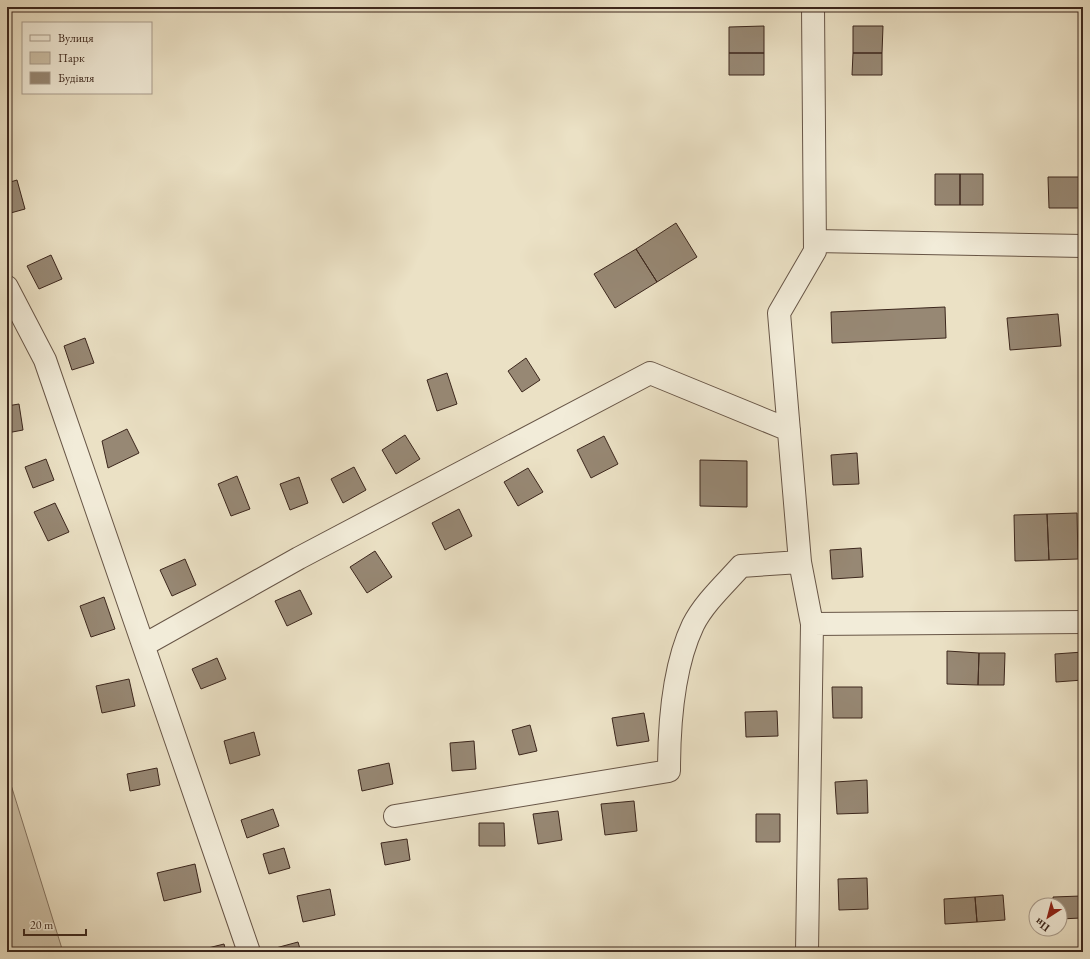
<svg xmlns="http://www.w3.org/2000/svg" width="1090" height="959" font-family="'EB Garamond',serif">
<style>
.green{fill:#cdc1a8;stroke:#847462}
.building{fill:#978874;stroke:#3c271d}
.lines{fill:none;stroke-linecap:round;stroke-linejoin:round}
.minor-casing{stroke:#685647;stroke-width:24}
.minor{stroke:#f2ecd9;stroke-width:22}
</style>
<rect width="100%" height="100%" fill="#ebe1c5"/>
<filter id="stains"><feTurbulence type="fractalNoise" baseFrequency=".005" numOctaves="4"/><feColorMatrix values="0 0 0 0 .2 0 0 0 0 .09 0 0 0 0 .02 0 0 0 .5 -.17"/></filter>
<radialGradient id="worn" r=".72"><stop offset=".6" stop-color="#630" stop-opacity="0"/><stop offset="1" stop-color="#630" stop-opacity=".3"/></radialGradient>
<path class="green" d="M 7,772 L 63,952 L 7,952 Z"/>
<path class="building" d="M 764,26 L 764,53 L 729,53 L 729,27 Z
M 853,26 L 883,26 L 882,53 L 853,53 Z
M 729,53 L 764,53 L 764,75 L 729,75 Z
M 853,53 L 882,53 L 882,75 L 852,75 Z
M 935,174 L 960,174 L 960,205 L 935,205 Z
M 960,174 L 983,174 L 983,205 L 960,205 Z
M 1048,177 L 1079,177 L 1080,208 L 1049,208 Z
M 1079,177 L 1083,177 L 1083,208 L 1080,208 Z
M 17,180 L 25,209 L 7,214 L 7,183 Z
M 676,223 L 697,257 L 657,282 L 636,249 Z
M 636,249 L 657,282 L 615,308 L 594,274 Z
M 51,255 L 62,279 L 39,289 L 27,266 Z
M 945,307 L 946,338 L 832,343 L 831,312 Z
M 1058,314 L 1061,346 L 1010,350 L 1007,318 Z
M 85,338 L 94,363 L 72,370 L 64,346 Z
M 526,358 L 540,380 L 522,392 L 508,371 Z
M 447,373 L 457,404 L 437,411 L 427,380 Z
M 19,404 L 23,430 L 7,433 L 7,406 Z
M 127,429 L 139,453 L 108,468 L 102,441 Z
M 405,435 L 420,459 L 396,474 L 382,450 Z
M 604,436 L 618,464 L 591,478 L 577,450 Z
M 857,453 L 859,484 L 833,485 L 831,455 Z
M 46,459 L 54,480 L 33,488 L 25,467 Z
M 700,460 L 747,461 L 747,507 L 700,506 Z
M 354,467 L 366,490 L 343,503 L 331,479 Z
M 528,468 L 543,492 L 518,506 L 504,482 Z
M 237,476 L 250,509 L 231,516 L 218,484 Z
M 299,477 L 308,503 L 290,510 L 280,484 Z
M 55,503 L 69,532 L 48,541 L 34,512 Z
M 459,509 L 472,536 L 445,550 L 432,523 Z
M 1077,513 L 1078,559 L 1049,560 L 1047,514 Z
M 1047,514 L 1049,560 L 1015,561 L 1014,515 Z
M 861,548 L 863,577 L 832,579 L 830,550 Z
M 375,551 L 392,577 L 367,593 L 350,567 Z
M 185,559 L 196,585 L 172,596 L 160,570 Z
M 300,590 L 312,614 L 287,626 L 275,601 Z
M 104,597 L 115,629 L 91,637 L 80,606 Z
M 947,651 L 979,653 L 978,685 L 947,684 Z
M 1083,652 L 1083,680 L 1056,682 L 1055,654 Z
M 979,653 L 1005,653 L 1004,685 L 978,685 Z
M 217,658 L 226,679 L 201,689 L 192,669 Z
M 129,679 L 135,706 L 102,713 L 96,686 Z
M 832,687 L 862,687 L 862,718 L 833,718 Z
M 777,711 L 778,736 L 746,737 L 745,712 Z
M 644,713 L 649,741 L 617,746 L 612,718 Z
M 530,725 L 537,751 L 519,755 L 512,730 Z
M 254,732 L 260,755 L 230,764 L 224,741 Z
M 474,741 L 476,769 L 452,771 L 450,743 Z
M 389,763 L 393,784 L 362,791 L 358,770 Z
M 157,768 L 160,785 L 130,791 L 127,774 Z
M 867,780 L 868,813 L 837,814 L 835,782 Z
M 634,801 L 637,831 L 605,835 L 601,804 Z
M 273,809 L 279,826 L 247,838 L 241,820 Z
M 558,811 L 562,840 L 538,844 L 533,814 Z
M 756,814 L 780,814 L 780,842 L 756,842 Z
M 479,823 L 504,823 L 505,846 L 479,846 Z
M 407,839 L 410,860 L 385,865 L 381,843 Z
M 284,848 L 290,868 L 269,874 L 263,854 Z
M 195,864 L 201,892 L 164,901 L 157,873 Z
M 867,878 L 868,909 L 839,910 L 838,879 Z
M 330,889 L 335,915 L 303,922 L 297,896 Z
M 1003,895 L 1005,920 L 977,922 L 975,897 Z
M 1081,896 L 1081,918 L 1060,919 L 1060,905 L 1054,905 L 1053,897 Z
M 1081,896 L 1083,896 L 1083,918 L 1081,918 Z
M 975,897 L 977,922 L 945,924 L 944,899 Z
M 298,942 L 301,952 L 273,952 L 272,949 Z
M 224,944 L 226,952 L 196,952 L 196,951 Z"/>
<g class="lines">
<defs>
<path id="minor" d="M 815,241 L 1083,246
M 7,287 L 45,360 L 249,952
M 812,624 L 1083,622
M 144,645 L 299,558 L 650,373 L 789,430
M 395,816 L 669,771 C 669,725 673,667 693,625 C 704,603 725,584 741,566 L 800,562
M 807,952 L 812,624 L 800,562 L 779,313 L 815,251 L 813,7"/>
</defs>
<use href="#minor" class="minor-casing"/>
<use href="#minor" class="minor"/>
</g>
<rect width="1090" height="959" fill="none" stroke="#ebe1c5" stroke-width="24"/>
<rect x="8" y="8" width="1074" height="943" fill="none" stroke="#3c271d" stroke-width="2"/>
<rect x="12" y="12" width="1066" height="935" fill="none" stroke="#3c271d"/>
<rect x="22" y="22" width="130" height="72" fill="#f2ecd9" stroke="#a99d8e"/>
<rect x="30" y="35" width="20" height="6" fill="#f2ecd9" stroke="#a99d8e"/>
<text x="58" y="42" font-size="12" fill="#3c271d">Вулиця</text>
<rect x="30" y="52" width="20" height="12" fill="#cdc1a8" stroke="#a99d8e"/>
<text x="58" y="62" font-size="12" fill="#3c271d">Парк</text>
<rect x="30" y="72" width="20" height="12" fill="#978874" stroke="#a99d8e"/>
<text x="58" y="82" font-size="12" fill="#3c271d">Будівля</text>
<g transform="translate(1048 917) rotate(216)"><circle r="19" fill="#f2ecd9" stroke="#a99d8e"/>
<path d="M0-3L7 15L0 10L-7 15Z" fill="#8f2418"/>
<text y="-6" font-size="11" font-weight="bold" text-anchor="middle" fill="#3c271d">Пн</text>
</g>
<path d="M24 929v6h62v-6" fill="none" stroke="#3c271d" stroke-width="2"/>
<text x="30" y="929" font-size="12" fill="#3c271d" stroke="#f2ecd9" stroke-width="3" paint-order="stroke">20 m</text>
<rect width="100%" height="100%" filter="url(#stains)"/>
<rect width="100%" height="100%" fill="url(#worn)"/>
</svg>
